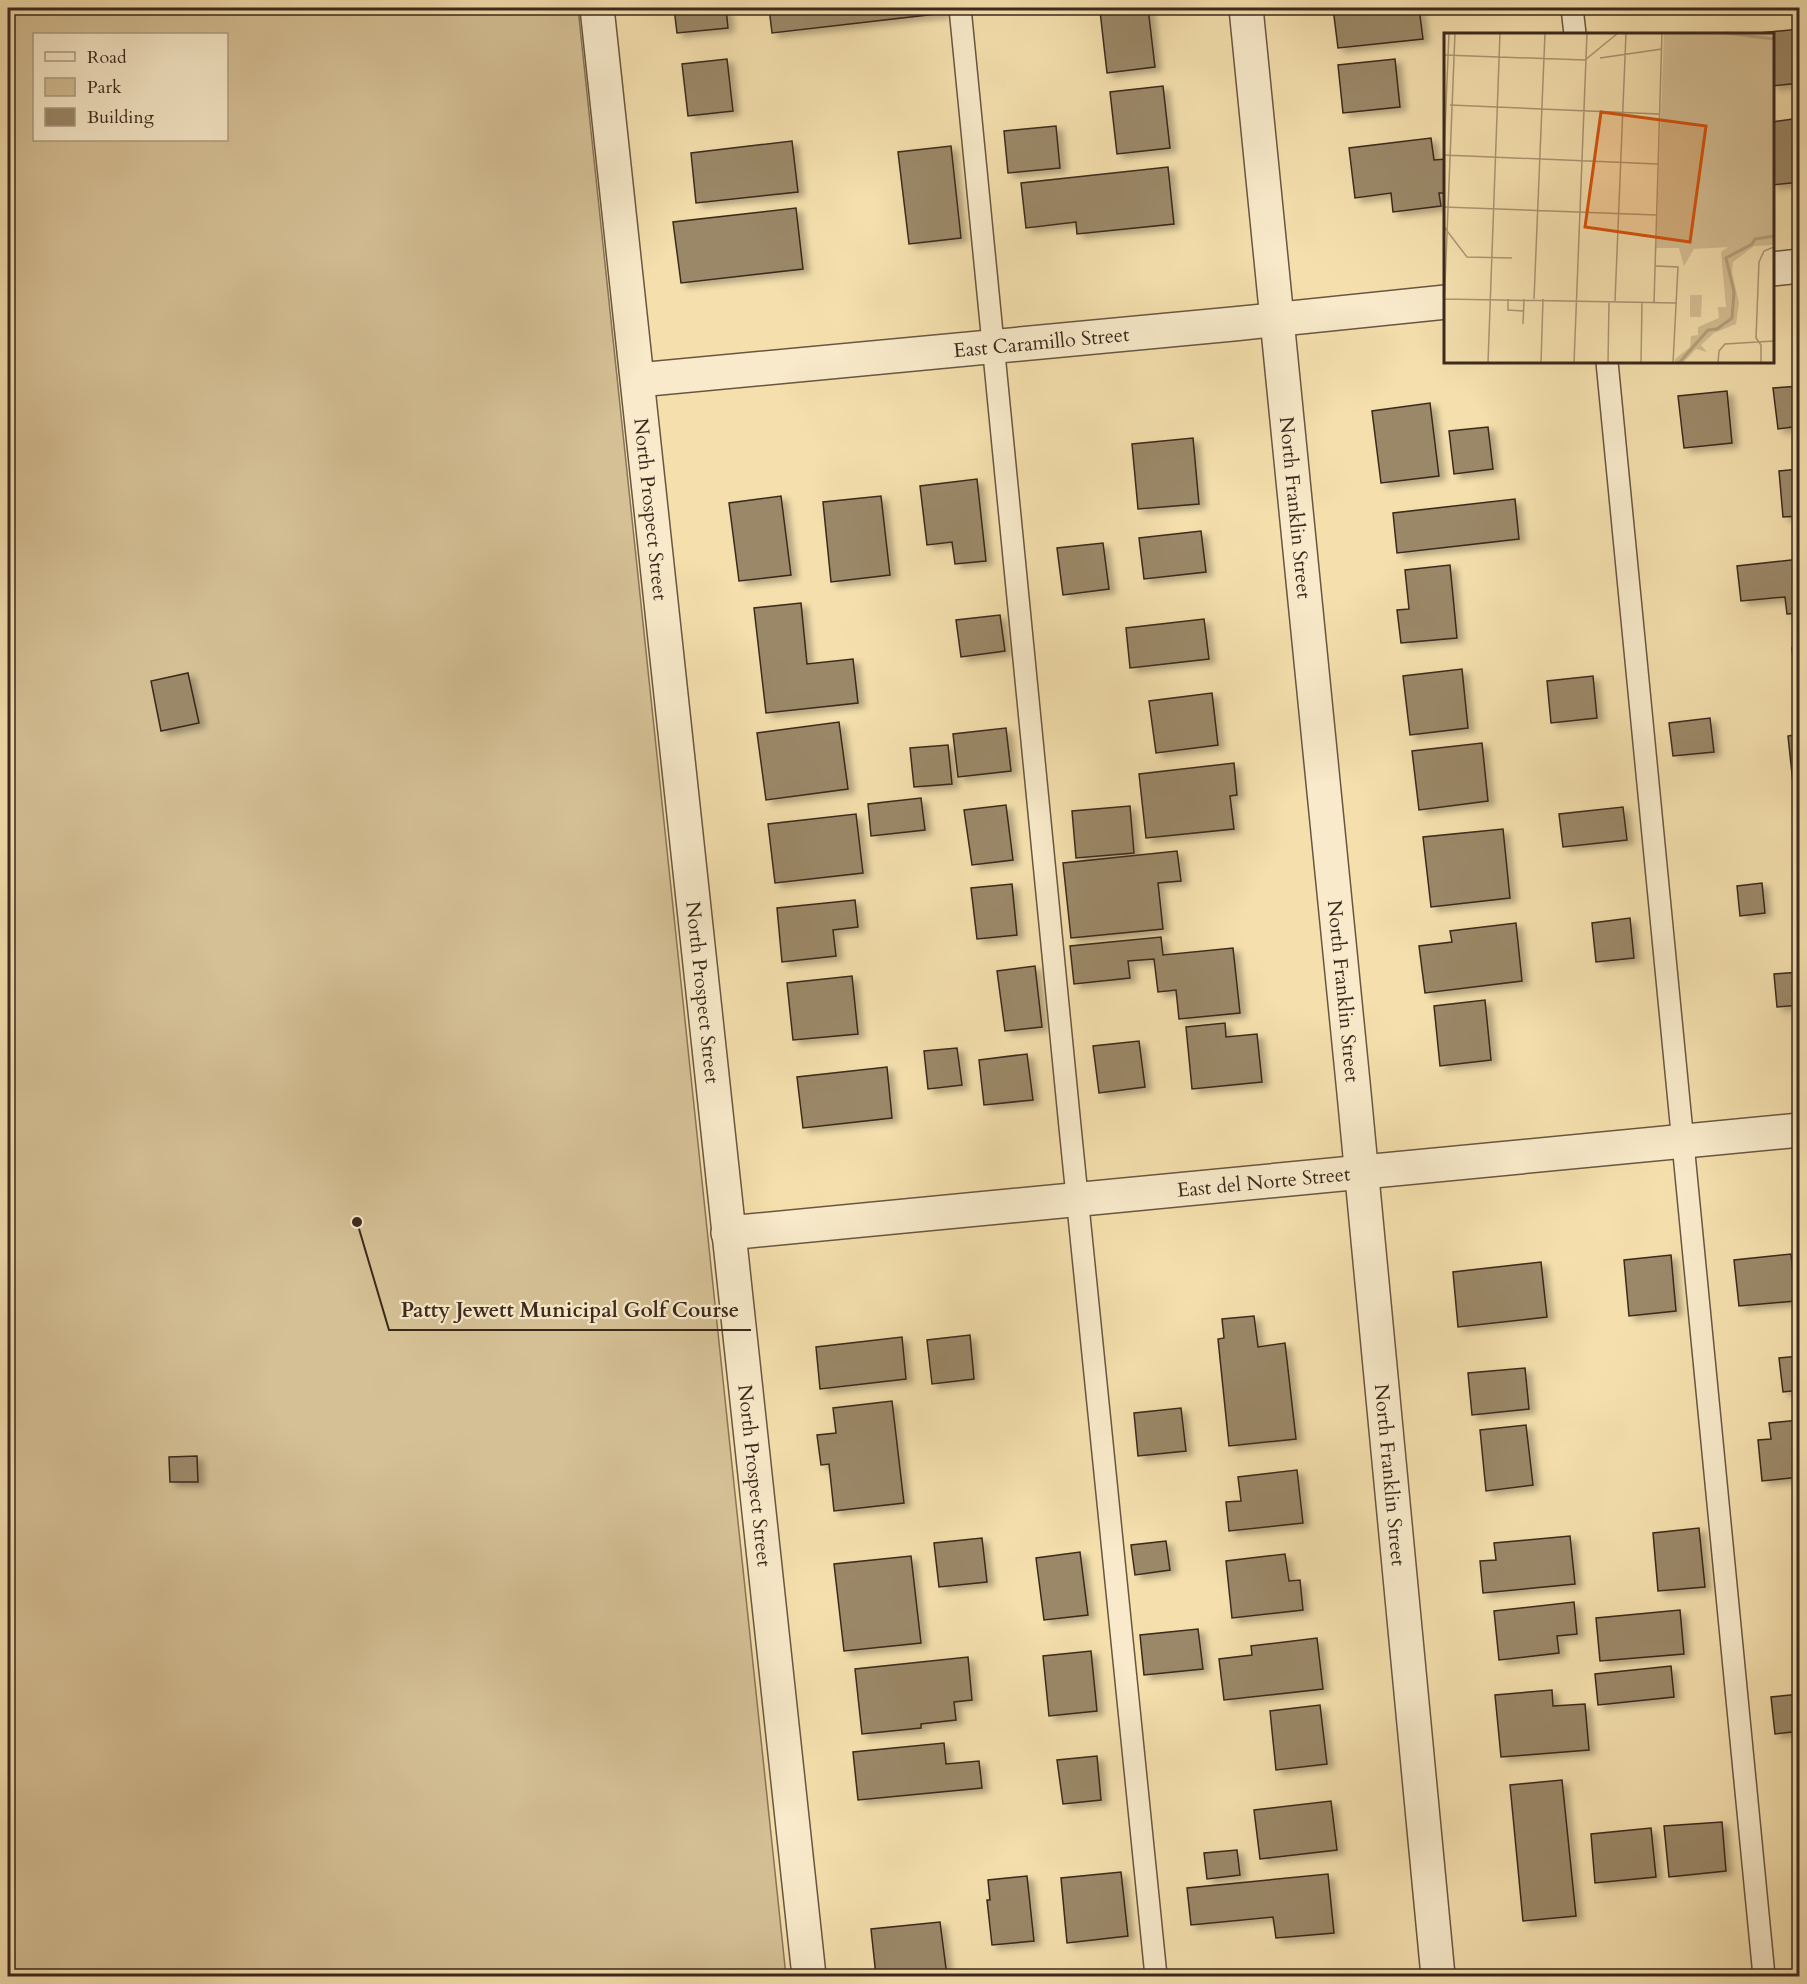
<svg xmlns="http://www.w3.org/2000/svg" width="1807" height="1984" font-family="Cardo,serif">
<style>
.green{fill:#d5c095;stroke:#887459;stroke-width:1.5;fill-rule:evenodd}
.building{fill:#9b8868;stroke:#3b291d;stroke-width:1.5;filter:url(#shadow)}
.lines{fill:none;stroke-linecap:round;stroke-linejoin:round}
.service-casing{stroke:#695641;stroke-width:24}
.minor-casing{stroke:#695641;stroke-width:36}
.service{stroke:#f8eaca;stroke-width:21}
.minor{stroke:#f8eaca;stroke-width:33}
.labels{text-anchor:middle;stroke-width:4.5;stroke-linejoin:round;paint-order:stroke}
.street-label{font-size:20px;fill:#3b291d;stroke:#f8eaca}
.inset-river{fill:none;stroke:#b5a17c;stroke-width:3}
.inset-road{fill:none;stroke:#aa9673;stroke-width:1.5}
.view{fill:#d7540e;fill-opacity:0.15;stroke:#d7540e;stroke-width:3}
.inset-edge{fill:none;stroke:#3b291d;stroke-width:3}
.leader{fill:none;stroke:#3b291d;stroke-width:2}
.callout-dot{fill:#3b291d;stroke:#f8eaca;stroke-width:2}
.callout-label{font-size:21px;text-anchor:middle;font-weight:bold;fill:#3b291d;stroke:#f8eaca;stroke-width:4.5;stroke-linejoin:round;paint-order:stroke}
</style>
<defs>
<filter id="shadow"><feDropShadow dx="6" dy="4" stdDeviation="3" flood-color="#0004"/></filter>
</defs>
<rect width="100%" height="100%" fill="#f4dfad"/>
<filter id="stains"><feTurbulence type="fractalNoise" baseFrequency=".00333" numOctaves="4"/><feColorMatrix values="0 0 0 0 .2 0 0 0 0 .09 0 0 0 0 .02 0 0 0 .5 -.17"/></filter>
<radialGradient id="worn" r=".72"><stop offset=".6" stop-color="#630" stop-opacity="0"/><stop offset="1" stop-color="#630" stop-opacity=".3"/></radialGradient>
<path class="green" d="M 8,8 L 578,8 L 786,1976 L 8,1976 ZM 34,34 L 226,34 L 226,140 L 34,140 Z"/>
<path class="building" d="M 674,8 L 726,8 L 728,28 L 677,33 Z
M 769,8 L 944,8 L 945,13 L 772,33 Z
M 1125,8 L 1148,8 L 1155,67 L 1107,73 L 1100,11 Z
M 1333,8 L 1419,8 L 1423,39 L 1338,48 Z
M 1800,29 L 1800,83 L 1772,86 L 1772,34 L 1749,34 Z
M 727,59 L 733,111 L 688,116 L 682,64 Z
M 1395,59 L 1400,107 L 1343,113 L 1338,65 Z
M 1163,86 L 1170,148 L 1117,154 L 1110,92 Z
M 1800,118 L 1800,182 L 1772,185 L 1772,122 Z
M 1056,126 L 1060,168 L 1008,173 L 1004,131 Z
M 1431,138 L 1434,160 L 1446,159 L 1446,193 L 1439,193 L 1441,206 L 1393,212 L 1391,193 L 1355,198 L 1349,148 Z
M 792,141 L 798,192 L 696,203 L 691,153 Z
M 951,146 L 961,238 L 909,244 L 898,152 Z
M 1168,167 L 1174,224 L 1077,234 L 1076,222 L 1026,228 L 1021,183 Z
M 796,208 L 803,269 L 681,283 L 673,222 Z
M 1800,386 L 1800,426 L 1778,429 L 1773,388 Z
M 1727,391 L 1732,443 L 1684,448 L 1678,396 Z
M 1430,403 L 1439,476 L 1381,483 L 1372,411 Z
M 1488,427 L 1493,469 L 1454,474 L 1449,431 Z
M 1193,438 L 1199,504 L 1138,509 L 1132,444 Z
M 1800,469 L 1800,516 L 1783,517 L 1779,471 Z
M 977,479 L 986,561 L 955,564 L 952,542 L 927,545 L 920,486 Z
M 781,496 L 791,575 L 739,581 L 729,503 Z
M 881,496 L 890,575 L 831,582 L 823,502 Z
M 1515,499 L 1519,539 L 1397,553 L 1393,513 Z
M 1201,531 L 1206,572 L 1144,579 L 1139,538 Z
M 1103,543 L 1109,589 L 1063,595 L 1057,548 Z
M 1800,559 L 1800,613 L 1787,614 L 1785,597 L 1741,601 L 1737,566 Z
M 1450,565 L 1457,638 L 1401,643 L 1397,610 L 1409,609 L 1405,570 Z
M 801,603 L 807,664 L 853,659 L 858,703 L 766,713 L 754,608 Z
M 1000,615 L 1005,651 L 961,657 L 956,620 Z
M 1204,619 L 1209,659 L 1130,668 L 1126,628 Z
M 1800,647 L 1800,698 L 1797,698 L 1792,648 Z
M 1462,669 L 1468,728 L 1410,735 L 1403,676 Z
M 188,673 L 199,723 L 161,731 L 151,681 Z
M 1593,676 L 1597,718 L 1551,723 L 1547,681 Z
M 1212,693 L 1218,745 L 1156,753 L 1149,701 Z
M 1710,718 L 1714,752 L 1673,756 L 1669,723 Z
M 839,722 L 848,789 L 766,800 L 757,733 Z
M 1006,728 L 1011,771 L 958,777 L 953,734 Z
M 1800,734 L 1800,782 L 1793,783 L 1788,736 Z
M 1482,743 L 1488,801 L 1419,810 L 1412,751 Z
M 948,745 L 952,784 L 914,787 L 910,748 Z
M 1234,763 L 1237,795 L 1230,796 L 1234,829 L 1146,838 L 1139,774 Z
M 921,798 L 925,830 L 871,836 L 868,804 Z
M 1006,805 L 1013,860 L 972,865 L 964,810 Z
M 1130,806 L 1134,853 L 1076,858 L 1072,811 Z
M 1623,807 L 1627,840 L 1563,847 L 1559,814 Z
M 856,814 L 863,873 L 775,883 L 768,824 Z
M 1503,829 L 1510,898 L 1431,907 L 1423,837 Z
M 1177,851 L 1181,881 L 1158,883 L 1163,929 L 1071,938 L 1063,863 Z
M 1762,883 L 1765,913 L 1740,916 L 1737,886 Z
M 1012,884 L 1017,935 L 977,939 L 971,888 Z
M 855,900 L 858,927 L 833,930 L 836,956 L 782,962 L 777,908 Z
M 1630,918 L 1634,958 L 1596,962 L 1592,923 Z
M 1516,923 L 1522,981 L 1425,993 L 1419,946 L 1452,942 L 1450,931 Z
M 1800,934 L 1800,960 L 1795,961 L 1793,935 Z
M 1161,937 L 1163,955 L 1233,948 L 1240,1013 L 1179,1019 L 1176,990 L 1158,992 L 1154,959 L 1128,961 L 1130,978 L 1074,984 L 1070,946 Z
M 1035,966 L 1042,1027 L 1005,1031 L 997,971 Z
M 1800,972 L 1800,1005 L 1777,1007 L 1774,974 Z
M 852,976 L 858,1034 L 793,1040 L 787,983 Z
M 1485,1000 L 1491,1060 L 1440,1066 L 1434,1006 Z
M 1225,1023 L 1226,1037 L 1257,1034 L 1262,1082 L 1192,1089 L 1186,1027 Z
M 1139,1041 L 1145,1087 L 1099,1093 L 1093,1046 Z
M 957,1048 L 962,1085 L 928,1089 L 924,1051 Z
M 1027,1054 L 1033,1100 L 984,1105 L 979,1060 Z
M 887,1067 L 892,1118 L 803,1128 L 797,1077 Z
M 1791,1254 L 1796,1301 L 1739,1306 L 1734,1260 Z
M 1671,1255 L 1676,1311 L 1629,1316 L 1624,1260 Z
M 1541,1262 L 1547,1317 L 1458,1327 L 1453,1272 Z
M 1254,1316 L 1258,1347 L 1285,1343 L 1296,1439 L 1229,1446 L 1218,1339 L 1224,1338 L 1222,1319 Z
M 970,1335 L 974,1379 L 932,1384 L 927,1340 Z
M 902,1337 L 906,1379 L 820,1389 L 816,1347 Z
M 1800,1356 L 1800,1390 L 1783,1392 L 1779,1358 Z
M 1525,1368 L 1529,1409 L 1472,1415 L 1468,1373 Z
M 892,1401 L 904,1503 L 834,1511 L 829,1464 L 821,1465 L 817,1435 L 836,1433 L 833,1408 Z
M 1181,1408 L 1186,1451 L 1138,1456 L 1134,1413 Z
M 1800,1420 L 1800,1477 L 1762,1481 L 1758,1440 L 1771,1439 L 1769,1423 Z
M 1526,1425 L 1533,1485 L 1486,1491 L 1480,1430 Z
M 197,1456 L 198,1482 L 170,1482 L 169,1457 Z
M 1297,1470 L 1303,1523 L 1229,1531 L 1226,1502 L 1241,1501 L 1238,1477 Z
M 1699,1528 L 1705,1587 L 1658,1591 L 1653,1533 Z
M 1570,1536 L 1575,1584 L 1483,1593 L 1480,1561 L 1496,1560 L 1494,1543 Z
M 982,1538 L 987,1582 L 939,1587 L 934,1543 Z
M 1166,1541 L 1170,1570 L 1135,1575 L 1131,1545 Z
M 1080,1552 L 1088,1615 L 1044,1620 L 1036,1558 Z
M 1285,1554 L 1289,1581 L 1300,1580 L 1303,1610 L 1232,1618 L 1226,1561 Z
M 911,1556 L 921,1643 L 844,1651 L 834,1564 Z
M 1574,1602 L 1577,1634 L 1557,1636 L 1559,1653 L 1499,1660 L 1494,1611 Z
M 1680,1610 L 1684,1654 L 1600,1661 L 1596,1618 Z
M 1198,1629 L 1203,1669 L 1144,1675 L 1140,1635 Z
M 1317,1638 L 1323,1689 L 1224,1700 L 1219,1659 L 1252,1655 L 1251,1646 Z
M 1091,1651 L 1097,1711 L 1049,1716 L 1043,1656 Z
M 968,1657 L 972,1700 L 954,1702 L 956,1720 L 921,1724 L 921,1728 L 862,1734 L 855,1669 Z
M 1671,1666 L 1674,1697 L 1598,1705 L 1595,1674 Z
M 1552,1690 L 1553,1706 L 1585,1704 L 1589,1750 L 1501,1757 L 1495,1695 Z
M 1800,1694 L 1800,1731 L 1775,1734 L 1771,1697 Z
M 1320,1705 L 1327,1764 L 1276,1770 L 1270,1711 Z
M 944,1743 L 946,1764 L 979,1761 L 982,1788 L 858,1800 L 853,1752 Z
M 1097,1756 L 1101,1800 L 1063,1804 L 1057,1760 Z
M 1562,1780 L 1576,1916 L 1523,1921 L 1510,1785 Z
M 1331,1801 L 1337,1850 L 1260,1859 L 1254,1810 Z
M 1722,1822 L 1726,1871 L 1669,1877 L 1664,1826 Z
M 1651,1828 L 1656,1877 L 1595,1883 L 1591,1834 Z
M 1237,1850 L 1240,1875 L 1207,1879 L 1204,1853 Z
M 1121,1872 L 1128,1936 L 1067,1943 L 1061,1878 Z
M 1328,1874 L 1334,1933 L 1276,1938 L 1273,1917 L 1191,1925 L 1187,1888 Z
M 1027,1876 L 1034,1941 L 992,1945 L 987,1900 L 990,1900 L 988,1880 Z
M 940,1922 L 947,1976 L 876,1976 L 871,1929 Z"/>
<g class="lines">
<defs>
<path id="service" d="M 960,8 L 1070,1127 L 1156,1976
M 1572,8 L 1575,34
M 1607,362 L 1764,1976"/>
<g id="minor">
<path id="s1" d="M 597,8 L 809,1976"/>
<path id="s2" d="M 1246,8 L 1354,1093 L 1438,1976"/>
<path d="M 1772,269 L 1800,266"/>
<path id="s3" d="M 638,380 L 1233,324 L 1446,302"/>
<path id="s4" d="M 728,1233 L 1800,1130"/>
</g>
</defs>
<use href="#service" class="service-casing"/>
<use href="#minor" class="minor-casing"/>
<use href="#service" class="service"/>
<use href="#minor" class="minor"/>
</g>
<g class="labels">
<g class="street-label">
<text dy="7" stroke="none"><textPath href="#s3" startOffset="405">East Caramillo Street</textPath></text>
<text dy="7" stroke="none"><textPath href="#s2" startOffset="502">North Franklin Street</textPath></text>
<text dy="7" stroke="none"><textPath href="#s1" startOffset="504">North Prospect Street</textPath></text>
<text dy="7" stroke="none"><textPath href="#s1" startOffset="990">North Prospect Street</textPath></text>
<text dy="7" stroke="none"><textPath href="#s2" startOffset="988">North Franklin Street</textPath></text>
<text dy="7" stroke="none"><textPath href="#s4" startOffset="538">East del Norte Street</textPath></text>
<text dy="7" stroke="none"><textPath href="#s1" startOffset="1476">North Prospect Street</textPath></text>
<text dy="7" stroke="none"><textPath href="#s2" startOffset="1474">North Franklin Street</textPath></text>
</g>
</g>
<g transform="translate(1444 33)">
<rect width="330" height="330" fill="#f4dfad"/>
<path d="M 220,0 L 330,0 L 330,212 L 310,213 L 289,229 L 288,239 L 295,270 L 292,291 L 270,300 L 257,312 L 263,319 L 252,316 L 239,330 L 231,330 L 231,326 L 246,314 L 247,303 L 254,302 L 254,294 L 275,285 L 274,274 L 282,274 L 277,219 L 284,214 L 250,216 L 240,233 L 235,215 L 212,215 ZM 246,262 L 258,262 L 257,284 L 246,284 Z" fill="#d5c095"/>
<path class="inset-river" d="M 282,0 L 330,6M 235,330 L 264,297 L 273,296 L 288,285 L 290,259 L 282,225 L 308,211 L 311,206 L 330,203"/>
<path class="inset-road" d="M 0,22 L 141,27 L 174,0M 156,25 L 218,16M 6,72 L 215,81M 0,120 L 5,0M 0,122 L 214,131M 0,174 L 212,182M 0,194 L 23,224 L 68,225M 212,233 L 234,234 L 229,330M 0,266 L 233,270M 64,266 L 64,277 L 79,278M 90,266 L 101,0M 171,268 L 182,0M 210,270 L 218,0M 0,276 L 11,0M 79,291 L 80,266M 44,330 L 56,0M 97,330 L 99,266M 130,330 L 143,0M 164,330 L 165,268M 197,330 L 198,269M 274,330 L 275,318 L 281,311 L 330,308M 317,330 L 317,312 L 312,305 L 315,229 L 320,218 L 330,214"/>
<path class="view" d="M 157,79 L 262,93 L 246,209 L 141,194 Z"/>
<rect width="330" height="330" class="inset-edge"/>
</g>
<path class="leader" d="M357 1222L389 1330H751"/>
<circle class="callout-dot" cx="357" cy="1222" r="6"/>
<g class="callout-label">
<text x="570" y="1317">Patty Jewett Municipal Golf Course</text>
</g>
<rect width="1807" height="1984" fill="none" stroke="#f4dfad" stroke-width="30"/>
<rect x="9" y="9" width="1789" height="1966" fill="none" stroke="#3b291d" stroke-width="3"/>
<rect x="15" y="15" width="1777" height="1954" fill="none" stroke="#3b291d" stroke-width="1.5"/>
<rect x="33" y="33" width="195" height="108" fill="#f8eaca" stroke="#ac9d85" stroke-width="1.5"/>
<rect x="45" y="52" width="30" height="9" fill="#f8eaca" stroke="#ac9d85" stroke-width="1.5"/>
<text x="87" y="63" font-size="18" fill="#3b291d">Road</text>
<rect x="45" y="78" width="30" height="18" fill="#d5c095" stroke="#ac9d85" stroke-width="1.5"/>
<text x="87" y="93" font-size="18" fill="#3b291d">Park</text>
<rect x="45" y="108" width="30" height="18" fill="#9b8868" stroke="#ac9d85" stroke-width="1.5"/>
<text x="87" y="123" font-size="18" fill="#3b291d">Building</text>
<rect width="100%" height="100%" filter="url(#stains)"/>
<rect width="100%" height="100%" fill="url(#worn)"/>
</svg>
